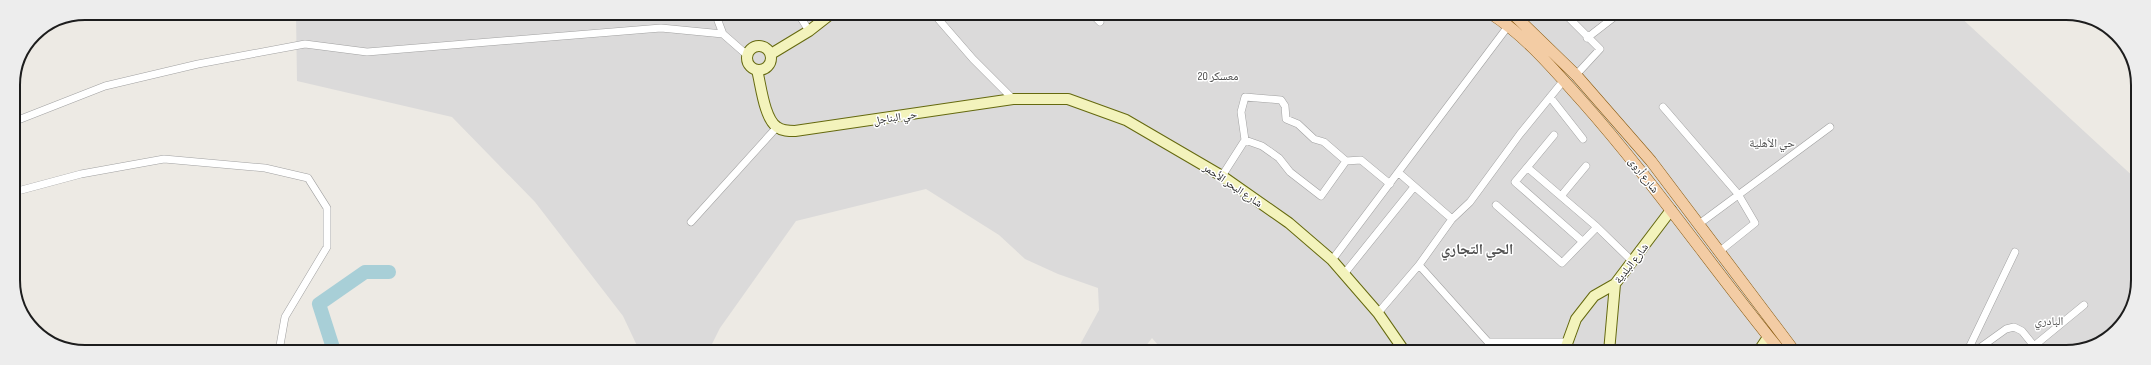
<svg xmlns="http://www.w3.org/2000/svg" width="2151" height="365" font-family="'Sofia Sans Condensed','Noto Naskh Arabic',sans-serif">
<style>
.residential{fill:#dbdada}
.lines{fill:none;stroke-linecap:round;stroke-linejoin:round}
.river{stroke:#a8cfd7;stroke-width:14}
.street-casing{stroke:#a1a1a1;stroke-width:8}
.secondary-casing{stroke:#65690f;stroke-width:12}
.primary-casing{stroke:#88590e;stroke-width:12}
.street{stroke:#fff;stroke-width:7}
.secondary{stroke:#f3f3bc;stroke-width:10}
.primary{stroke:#f3cca4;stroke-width:11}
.labels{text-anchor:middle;stroke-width:3;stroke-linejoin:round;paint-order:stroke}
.street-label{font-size:11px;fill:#1d1d1d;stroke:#fff}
.neighbourhood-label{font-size:12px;fill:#505050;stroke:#fff}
.district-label{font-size:15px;font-weight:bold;fill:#505050;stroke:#fff}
.rim{fill:none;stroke:#1d1d1d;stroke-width:2}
</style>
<rect width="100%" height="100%" fill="#edeae4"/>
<path class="residential" d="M 296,13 L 1957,14 L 2137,180 L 2137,290 L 2113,334 L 2066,352 L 1164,352 L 1152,338 L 1141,352 L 1076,352 L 1099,310 L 1098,288 L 1058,274 L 1025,259 L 999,235 L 926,189 L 796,221 L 720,328 L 708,352 L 640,352 L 623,316 L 535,202 L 452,117 L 297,81 Z"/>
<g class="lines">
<path class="river" d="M 334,351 L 319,304 L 365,272 L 389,272"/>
<defs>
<path id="street" d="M 715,13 L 723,34
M 798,13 L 809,31
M 933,13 L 973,59 L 1013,99
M 1091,13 L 1100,22
M 1565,14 L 1600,49 L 1576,75
M 1587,38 L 1618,14
M 1550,97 L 1583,139
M 1663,107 L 1738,194 L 1755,223 L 1720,251
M 13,122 L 105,86 L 198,64 L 305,44 L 367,52 L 661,28 L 723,34 L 747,55
M 1554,135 L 1515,182 L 1582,241
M 1245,140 L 1241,112 L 1245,97 L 1281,100 L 1285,106 L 1286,119 L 1298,124 L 1314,139 L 1324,142 L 1346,161
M 1528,168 L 1597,227 L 1632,261
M 1222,176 L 1245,140 L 1262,146 L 1279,158 L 1290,172 L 1321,196 L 1346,161 L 1361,160 L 1390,184
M 14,192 L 81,174 L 164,159 L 265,168 L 308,178 L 327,208 L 327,247 L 285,317 L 279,351
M 1561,196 L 1586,166
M 1496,205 L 1562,263 L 1597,227
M 1452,219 L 1470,202 L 1520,134 L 1564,80
M 691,222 L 777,127
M 1699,224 L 1830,127
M 1332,260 L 1509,25
M 1419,265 L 1488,342 L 1567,342
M 1344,274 L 1414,187
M 1378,313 L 1419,265 L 1452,219 L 1399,173
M 1488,342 L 1494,352
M 2034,346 L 2084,305
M 1967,352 L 2015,252
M 1974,352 L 2006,329 L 2014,327 L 2022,331 L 2039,352"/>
<path id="secondary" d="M747 58a12 12 0 1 1 24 0a12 12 0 1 1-24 0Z
M 771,54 L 809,31 L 832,13
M 757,70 C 761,85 764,118 777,127 C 782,131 789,131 795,131 L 1013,99 L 1068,99 L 1126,120 L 1222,176 L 1289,223 L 1332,260 L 1378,313 L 1405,352
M 1564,352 L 1576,319 L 1594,296 L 1615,284 L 1671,210
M 1609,352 L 1615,284
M 1758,352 L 1768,337"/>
<path id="primary" d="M 1490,13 C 1526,36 1554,70 1582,101 C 1653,181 1713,269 1781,352
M 1512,13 L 1576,75 L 1651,161 L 1795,352"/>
</defs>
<use href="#street" class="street-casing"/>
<use href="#secondary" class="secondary-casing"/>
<use href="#primary" class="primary-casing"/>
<use href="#street" class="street"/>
<use href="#secondary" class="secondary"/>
<use href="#primary" class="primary"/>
</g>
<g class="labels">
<g class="street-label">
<text transform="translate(895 117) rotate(-9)" y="4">حي البناجل</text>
<text transform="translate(1644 175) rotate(52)" y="4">شارع أروى</text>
<text transform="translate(1233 185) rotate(34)" y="4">شارع البحر الأحمر</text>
<text transform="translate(1631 263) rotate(-52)" y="4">شارع البلدية</text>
</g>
<g class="neighbourhood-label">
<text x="1218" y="80">معسكر 20</text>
<text x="1772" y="147">حي الأهلية</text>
<text x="2049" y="325">البادري</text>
</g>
<g class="district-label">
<text x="1477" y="254">الحي التجاري</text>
</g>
</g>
<path d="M0 0H2151V365H0ZM85 20H2066A65 65 0 0 1 2131 85V280A65 65 0 0 1 2066 345H85A65 65 0 0 1 20 280V85A65 65 0 0 1 85 20Z" fill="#ededed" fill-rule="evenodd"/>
<path class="rim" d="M85 20H2066A65 65 0 0 1 2131 85V280A65 65 0 0 1 2066 345H85A65 65 0 0 1 20 280V85A65 65 0 0 1 85 20Z"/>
</svg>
